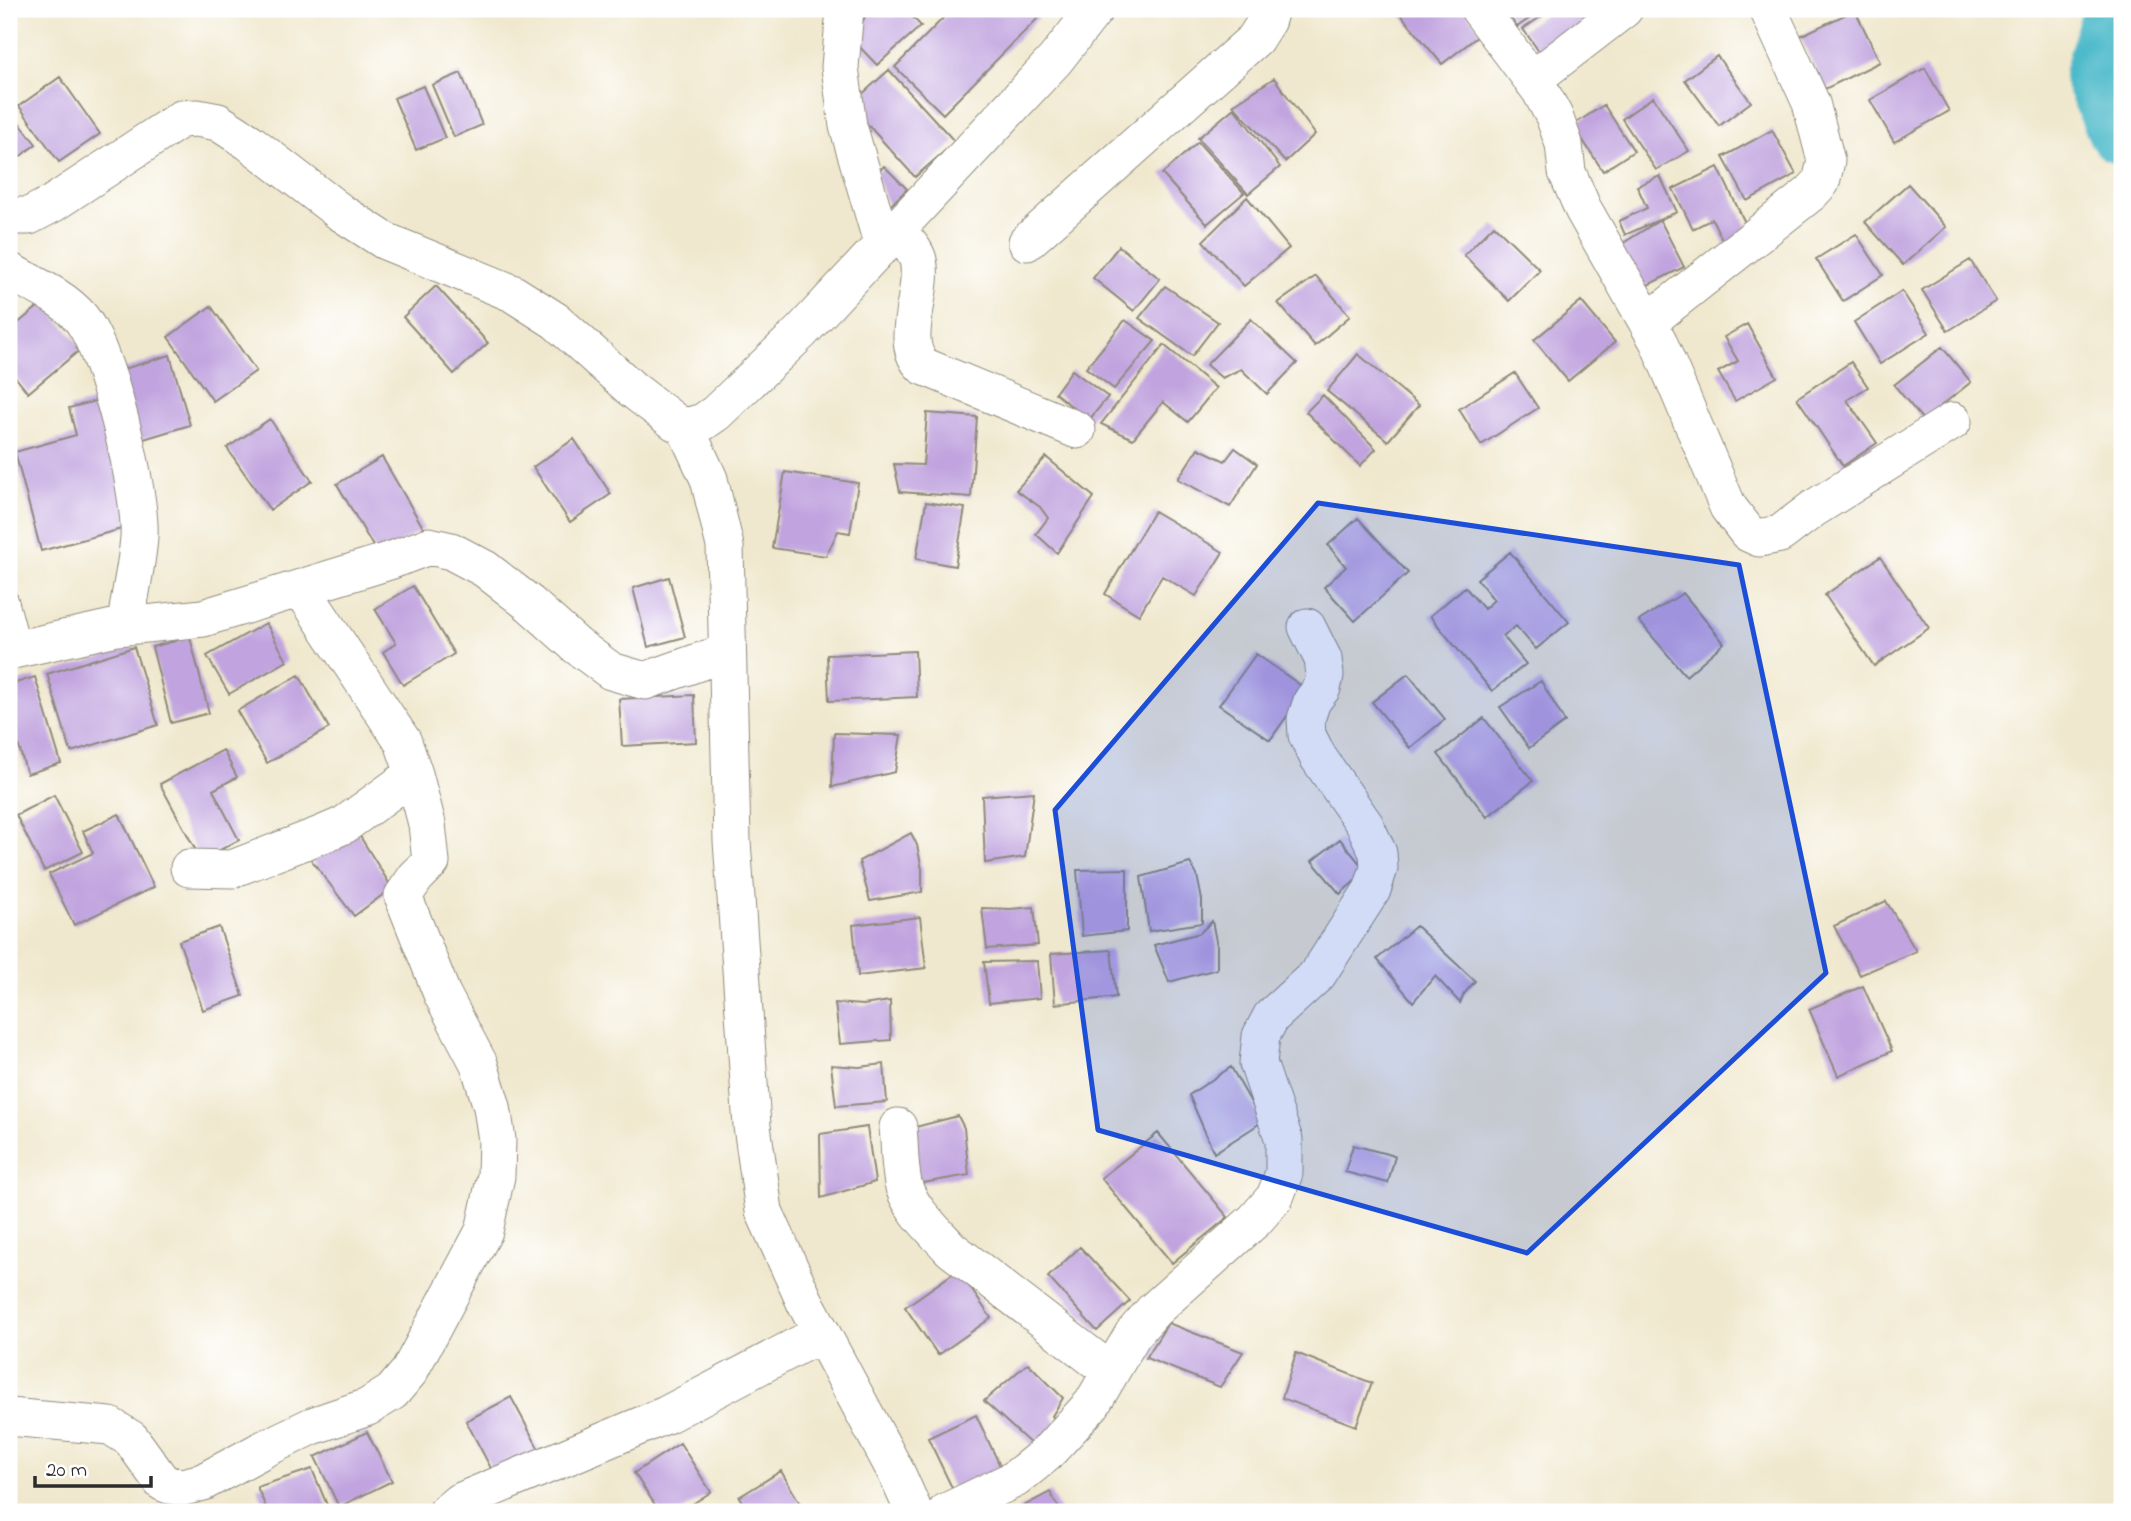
<svg xmlns="http://www.w3.org/2000/svg" width="2131" height="1521" font-family="'Indie Flower',sans-serif">
<style>
.lines{fill:none;stroke-linecap:round;stroke-linejoin:round}
.river{stroke:#4ebaca;stroke-width:70}
.building{fill:#c1a4df}
.service-casing{stroke:#8e8a7c;stroke-width:20}
.minor-casing{stroke:#8e8a7c;stroke-width:39}
.service{stroke:#fff;stroke-width:18}
.minor{stroke:#fff;stroke-width:37}
.marked{fill:#1d4ed8;fill-opacity:0.2;stroke:#1d4ed8;stroke-width:5;stroke-linejoin:round}
</style>
<rect width="100%" height="100%" fill="#fff"/>
<filter id="ink" filterUnits="userSpaceOnUse"><feTurbulence type="fractalNoise" baseFrequency=".0143" numOctaves="2"/><feDisplacementMap in="SourceGraphic" scale="14" xChannelSelector="R" yChannelSelector="G"/><feConvolveMatrix kernelMatrix="1 2 1 2 8 2 1 2 1" color-interpolation-filters="sRGB"/></filter>
<filter id="wash" filterUnits="userSpaceOnUse"><feTurbulence type="fractalNoise" baseFrequency=".00686" numOctaves="4" result="noise"/><feDisplacementMap in="SourceGraphic" scale="28" xChannelSelector="R" yChannelSelector="G"/><feGaussianBlur stdDeviation="1.57" result="paint"/><feColorMatrix in="noise" values="0 0 0 0 0 0 0 0 0 0 0 0 0 0 0 0 0 1.4 0 .05"/><feComposite in="paint" operator="in"/></filter>
<g filter="url(#wash)">
<rect width="100%" height="100%" fill="#f0e8ce"/>
<g class="lines">
<path class="river" d="M 2118,9 L 2099,76 L 2122,129"/>
</g>
<g id="blocks">
<path class="building" d="M 869,9 L 905,9 L 921,26 L 877,65 L 853,40 Z
M 952,9 L 1047,9 L 943,114 L 895,67 Z
M 1396,9 L 1464,9 L 1482,33 L 1442,64 Z
M 1504,9 L 1543,9 L 1517,27 Z
M 1552,9 L 1582,9 L 1592,23 L 1543,57 L 1523,29 Z
M 1855,10 L 1880,62 L 1825,89 L 1800,36 Z
M 1717,56 L 1751,102 L 1719,126 L 1685,80 Z
M 1925,68 L 1949,111 L 1894,142 L 1870,100 Z
M 889,70 L 955,142 L 915,177 L 850,105 Z
M 461,73 L 482,125 L 454,137 L 432,85 Z
M 60,77 L 100,134 L 59,162 L 19,106 Z
M 1274,78 L 1315,134 L 1285,162 L 1233,105 Z
M 423,86 L 445,138 L 416,150 L 394,98 Z
M 1653,97 L 1689,151 L 1656,170 L 1622,119 Z
M 1604,105 L 1634,151 L 1603,171 L 1573,125 Z
M 1234,108 L 1280,167 L 1248,194 L 1198,138 Z
M 9,110 L 36,144 L 9,165 Z
M 1772,130 L 1796,174 L 1747,201 L 1723,157 Z
M 1198,142 L 1244,193 L 1207,224 L 1162,174 Z
M 884,166 L 907,189 L 889,207 L 876,174 Z
M 1718,167 L 1750,233 L 1725,245 L 1712,219 L 1693,229 L 1673,189 Z
M 1660,176 L 1677,212 L 1625,235 L 1619,221 L 1647,208 L 1637,186 Z
M 1908,184 L 1946,227 L 1903,265 L 1865,222 Z
M 1247,197 L 1289,248 L 1244,286 L 1203,241 Z
M 1660,220 L 1684,267 L 1644,287 L 1617,247 Z
M 1494,225 L 1540,270 L 1509,301 L 1464,255 Z
M 1856,234 L 1883,275 L 1843,301 L 1816,259 Z
M 1119,246 L 1160,279 L 1134,311 L 1093,278 Z
M 1970,260 L 1996,301 L 1948,331 L 1922,290 Z
M 1316,276 L 1350,316 L 1315,346 L 1278,303 Z
M 436,286 L 488,343 L 454,374 L 403,317 Z
M 1165,286 L 1218,322 L 1192,356 L 1139,318 Z
M 1902,291 L 1929,333 L 1880,364 L 1854,322 Z
M 1581,301 L 1615,342 L 1568,381 L 1534,340 Z
M 44,302 L 82,348 L 28,393 L 9,369 L 9,314 L 17,324 Z
M 211,306 L 256,371 L 213,401 L 168,337 Z
M 1251,319 L 1297,363 L 1267,394 L 1241,369 L 1222,378 L 1206,365 Z
M 1125,320 L 1155,341 L 1114,389 L 1086,368 Z
M 1747,324 L 1777,377 L 1735,401 L 1718,372 L 1738,361 L 1724,337 Z
M 1164,345 L 1216,388 L 1188,422 L 1163,402 L 1133,439 L 1101,424 Z
M 1942,347 L 1971,382 L 1923,420 L 1894,385 Z
M 1358,354 L 1419,405 L 1388,441 L 1327,391 Z
M 170,355 L 190,425 L 134,442 L 114,372 Z
M 1851,362 L 1868,387 L 1847,400 L 1877,443 L 1843,466 L 1797,398 Z
M 1072,370 L 1108,397 L 1089,420 L 1055,393 Z
M 1515,373 L 1538,408 L 1481,445 L 1459,409 Z
M 1323,395 L 1376,449 L 1360,466 L 1306,412 Z
M 103,399 L 136,525 L 41,551 L 15,452 L 76,435 L 69,408 Z
M 927,413 L 977,417 L 971,497 L 900,492 L 894,464 L 923,465 Z
M 270,419 L 312,481 L 270,510 L 227,448 Z
M 574,439 L 611,494 L 570,522 L 533,467 Z
M 1198,448 L 1225,461 L 1235,448 L 1257,464 L 1230,507 L 1178,479 Z
M 382,457 L 424,529 L 378,555 L 337,484 Z
M 1046,457 L 1094,497 L 1057,553 L 1036,534 L 1048,518 L 1040,507 L 1016,490 Z
M 785,472 L 858,483 L 850,533 L 838,531 L 826,556 L 772,548 Z
M 926,502 L 965,508 L 955,566 L 916,559 Z
M 1154,511 L 1223,552 L 1196,596 L 1162,576 L 1139,615 L 1105,594 Z
M 1358,518 L 1408,573 L 1355,621 L 1324,587 L 1346,567 L 1328,545 Z
M 1510,552 L 1569,622 L 1536,649 L 1516,626 L 1503,636 L 1526,664 L 1492,691 L 1430,616 L 1465,587 L 1484,609 L 1494,600 L 1477,579 Z
M 1880,557 L 1929,628 L 1874,666 L 1825,595 Z
M 669,577 L 685,637 L 648,647 L 633,588 Z
M 413,586 L 454,654 L 403,685 L 383,652 L 396,643 L 375,609 Z
M 1683,593 L 1724,643 L 1686,676 L 1639,621 Z
M 266,623 L 287,661 L 229,694 L 207,656 Z
M 190,637 L 209,713 L 171,723 L 152,647 Z
M 134,647 L 158,725 L 71,752 L 47,674 Z
M 915,651 L 917,697 L 829,701 L 827,655 Z
M 1256,654 L 1306,689 L 1270,740 L 1219,705 Z
M 1408,674 L 1445,719 L 1410,748 L 1372,702 Z
M 299,675 L 329,728 L 267,763 L 237,711 Z
M 35,677 L 61,763 L 27,774 L 9,714 L 9,685 Z
M 1541,681 L 1565,722 L 1529,748 L 1500,707 Z
M 694,695 L 696,742 L 622,746 L 619,699 Z
M 1484,718 L 1533,781 L 1487,817 L 1438,754 Z
M 834,733 L 901,735 L 895,772 L 832,787 Z
M 223,750 L 237,777 L 213,790 L 239,840 L 201,860 L 160,784 Z
M 1034,792 L 1025,857 L 985,863 L 982,796 Z
M 54,795 L 83,852 L 44,871 L 16,815 Z
M 119,814 L 154,887 L 74,925 L 49,874 L 93,853 L 83,831 Z
M 353,825 L 392,888 L 354,916 L 310,858 Z
M 911,833 L 917,845 L 922,869 L 922,892 L 870,901 L 859,861 Z
M 1340,839 L 1366,871 L 1340,894 L 1312,861 Z
M 1190,863 L 1197,875 L 1202,900 L 1202,923 L 1149,931 L 1141,877 Z
M 1127,869 L 1127,931 L 1082,936 L 1077,870 Z
M 1886,901 L 1916,951 L 1860,975 L 1834,926 Z
M 1034,907 L 1038,945 L 987,949 L 982,908 L 1010,909 Z
M 920,917 L 926,968 L 858,976 L 853,925 Z
M 1212,921 L 1217,946 L 1217,969 L 1169,982 L 1154,945 L 1200,933 Z
M 1416,926 L 1475,981 L 1464,994 L 1460,1003 L 1435,976 L 1413,1002 L 1377,959 Z
M 219,927 L 243,996 L 203,1010 L 179,941 Z
M 1111,950 L 1116,997 L 1055,1004 L 1051,954 Z
M 1037,961 L 1040,998 L 989,1003 L 984,962 Z
M 1863,986 L 1892,1051 L 1838,1076 L 1809,1009 Z
M 890,1001 L 891,1040 L 840,1044 L 835,1003 L 863,1005 Z
M 884,1064 L 887,1102 L 836,1106 L 831,1065 L 859,1067 Z
M 1231,1067 L 1262,1122 L 1214,1153 L 1189,1095 Z
M 958,1116 L 964,1128 L 969,1175 L 917,1184 L 908,1129 Z
M 867,1127 L 875,1182 L 821,1198 L 820,1134 Z
M 1158,1133 L 1228,1217 L 1172,1263 L 1101,1178 Z
M 1353,1145 L 1395,1156 L 1388,1183 L 1345,1172 Z
M 1080,1247 L 1130,1301 L 1097,1331 L 1048,1277 Z
M 958,1270 L 991,1318 L 938,1355 L 905,1307 Z
M 1168,1323 L 1243,1352 L 1220,1387 L 1146,1358 Z
M 1296,1353 L 1372,1383 L 1356,1426 L 1282,1398 Z
M 1028,1363 L 1063,1398 L 1052,1416 L 1059,1425 L 1033,1446 L 984,1401 Z
M 511,1397 L 541,1453 L 495,1476 L 466,1421 Z
M 976,1415 L 1001,1468 L 954,1492 L 928,1438 Z
M 367,1432 L 392,1481 L 339,1507 L 315,1457 Z
M 680,1443 L 711,1492 L 680,1512 L 660,1512 L 634,1473 Z
M 312,1469 L 330,1512 L 268,1512 L 257,1487 Z
M 781,1471 L 805,1512 L 749,1512 L 739,1497 Z
M 1050,1492 L 1061,1512 L 1020,1512 L 1018,1509 Z"/>
</g>
</g>
<g filter="url(#ink)">
<use href="#blocks" fill-opacity="0" stroke="#8e8a7c" stroke-width="2"/>
<g class="lines">
<defs>
<path id="service" d="M 9,600 L 22,648"/>
<path id="minor" d="M 845,9 L 840,67 L 848,126 L 883,246
M 1479,9 L 1540,90 L 1554,116 L 1564,144 L 1567,172 L 1583,209 L 1658,341 L 1728,507 L 1748,533 L 1759,538 L 1780,534 L 1813,509 L 1953,421
M 1532,80 L 1624,9
M 9,216 L 29,216 L 52,204 L 181,119 L 197,118 L 218,122 L 249,142 L 340,212 L 385,241 L 512,293 L 556,321 L 633,390 L 675,422 L 685,427 L 703,422 L 716,413 L 801,332 L 1055,60 L 1095,9
M 896,229 C 903,238 915,249 918,260 C 926,292 897,341 923,366 L 1077,430
M 1027,242 L 1255,39 L 1267,20 L 1270,9
M 9,271 C 32,284 62,296 80,317 C 107,348 142,495 139,537 C 137,566 129,596 126,626
M 1648,322 L 1811,193 L 1821,182 L 1826,161 L 1811,103 L 1768,9
M 685,427 L 709,479 L 725,546 L 732,841 L 752,1126 L 764,1211 L 805,1302 L 897,1474 L 914,1512
M 9,651 L 117,627 L 203,618 L 392,560 L 429,546 L 451,551 L 485,569 L 530,604 L 577,646 L 611,671 L 645,681 L 727,652
M 189,868 L 232,869 L 323,834 L 344,825 L 414,774
M 898,1127 C 900,1146 899,1169 904,1187 C 912,1211 935,1231 951,1249 L 1110,1371
M 9,1417 L 110,1426 L 131,1439 L 162,1482 L 169,1485 L 183,1487 L 203,1482 L 264,1449 L 312,1426 L 368,1407 L 392,1392 L 409,1372 L 484,1231 L 496,1176 L 497,1140 L 492,1107 L 479,1064 L 442,994 L 403,896 L 416,877 L 431,862 L 427,824 L 414,774 L 403,742 L 301,588
M 447,1512 L 459,1502 L 666,1415 L 822,1333
M 946,1512 L 1015,1479 L 1046,1454 L 1092,1404 L 1133,1334 L 1154,1310 L 1255,1220 L 1275,1197 L 1284,1173 L 1284,1140 L 1258,1063 L 1261,1036 L 1271,1017 L 1318,974 L 1372,890 L 1379,868 L 1378,853 L 1365,825 L 1318,757 L 1307,735 L 1306,719 L 1312,701 L 1322,688 L 1325,675 L 1323,659 L 1307,627"/>
</defs>
<use href="#service" class="service-casing"/>
<use href="#minor" class="minor-casing"/>
<use href="#service" class="service"/>
<use href="#minor" class="minor"/>
</g>
</g>
<path class="marked" d="M 1318,503 L 1739,565 L 1826,973 L 1527,1253 L 1098,1130 L 1055,810 Z"/>
<rect width="2131" height="1521" fill="none" stroke="#fff" stroke-width="35"/>
<path d="M35 1476v10h116v-10" fill="none" stroke="#2b2b2b" stroke-width="3.5"/>
<text x="46" y="1476" font-size="21" fill="#2b2b2b" stroke="#ffffff" stroke-width="5" paint-order="stroke">20 m</text>
</svg>
